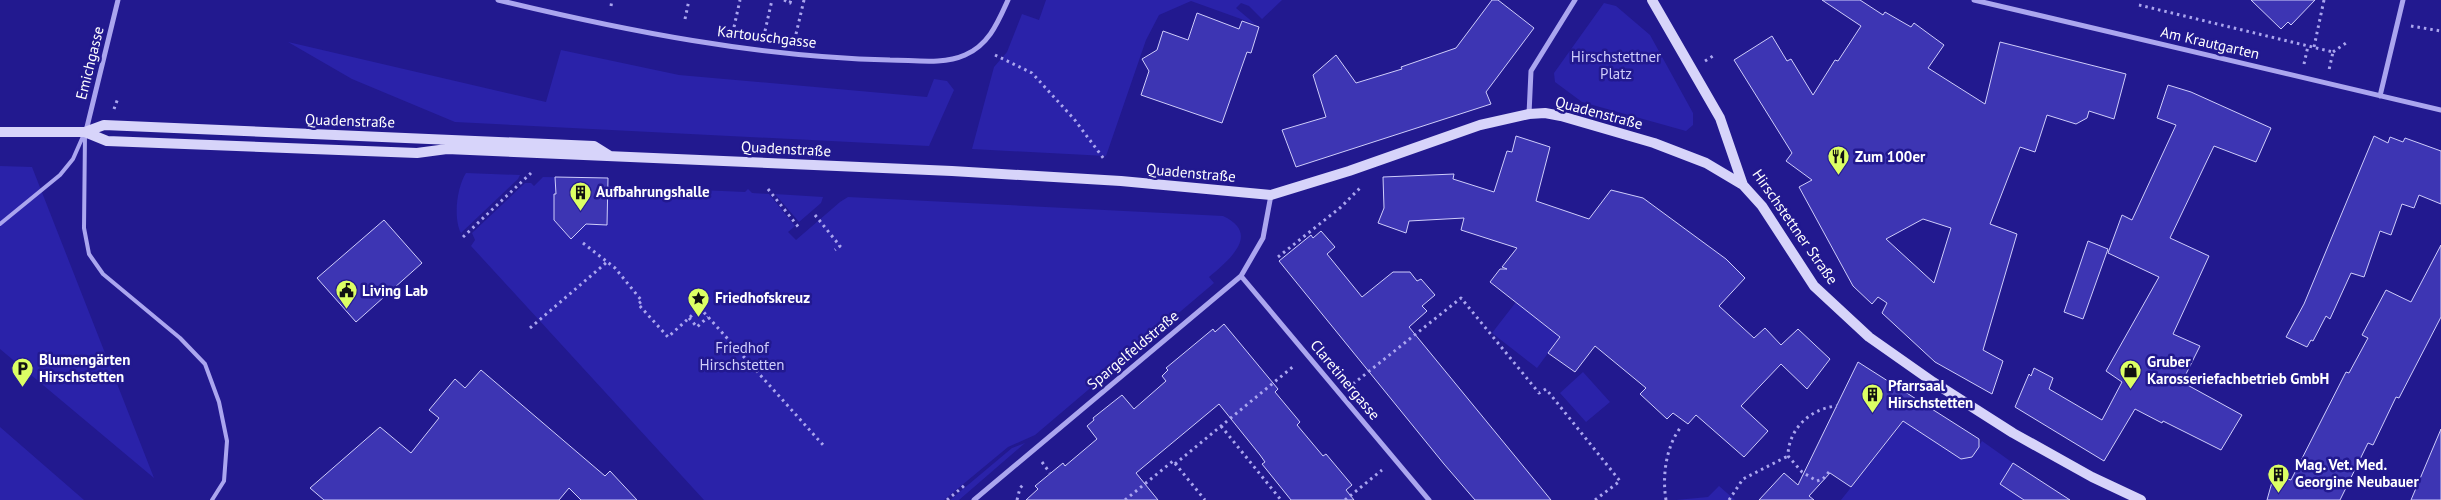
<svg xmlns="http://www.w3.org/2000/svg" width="2441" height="500" font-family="'PT Sans',sans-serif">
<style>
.green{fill:#2a22a9}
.building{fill:#3d35b3;stroke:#cfcdfb;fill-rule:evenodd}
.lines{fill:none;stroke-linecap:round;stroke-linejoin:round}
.path{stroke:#aba6ef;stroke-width:3;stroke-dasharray:2.5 4;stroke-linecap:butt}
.lane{stroke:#aba6ef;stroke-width:4}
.street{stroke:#aba6ef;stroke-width:5}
.secondary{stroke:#d7d4fa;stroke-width:10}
.labels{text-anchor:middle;stroke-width:5;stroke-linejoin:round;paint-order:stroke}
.street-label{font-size:15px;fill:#fff;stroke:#22198f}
.park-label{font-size:15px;fill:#cfcdfb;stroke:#22198f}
.poi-label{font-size:15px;font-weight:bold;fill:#fff;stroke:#22198f;text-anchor:start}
</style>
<rect width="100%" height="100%" fill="#22198f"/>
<path class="green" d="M 1046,0 L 1282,0 L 1262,19 L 1249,6 L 1241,3 L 1236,8 L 1255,24 L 1191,1 L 1159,15 L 1146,40 L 1106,156 L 972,149 L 994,67 L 1007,52 L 1022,14 L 1039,20 Z
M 1604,3 L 1616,6 L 1650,35 L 1693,113 L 1693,125 L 1686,131 L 1582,102 L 1555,82 L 1554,73 Z
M 288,42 L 546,102 L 561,50 L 679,75 L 927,97 L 934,79 L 947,81 L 954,90 L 929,146 L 455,122 L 352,79 Z
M 0,166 L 32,167 L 154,478 L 0,349 Z
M 466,173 L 520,175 L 518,179 L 461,233 C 453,218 457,187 466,173 Z
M 543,177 L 608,178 L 608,186 L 745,192 L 748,189 L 752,193 L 769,194 L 795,226 L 788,232 L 796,240 L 840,202 L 848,197 L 1223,216 C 1262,234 1228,261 1209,277 L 1214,283 L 1035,435 L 1008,447 L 944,500 L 704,500 L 471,246 L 475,240 L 472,233 L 525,183 L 531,183 L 534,186 Z
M 775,194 L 823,197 L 821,203 L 799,222 Z
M 1516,302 L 1560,337 L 1537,368 L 1492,333 Z
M 1583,372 L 1610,402 L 1586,422 L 1560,393 Z
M 1904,421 L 1961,459 L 1972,457 L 1982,441 L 2013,463 L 2002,481 L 2024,500 L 1841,500 Z
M 0,427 L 84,500 L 0,500 Z
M 1025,443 L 959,500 L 950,500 L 1012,448 Z
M 1719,486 L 1735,500 L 1676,500 L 1708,497 Z"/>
<path class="building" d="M 1492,0 L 1498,0 L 1534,28 L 1486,92 L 1491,104 L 1296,167 L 1282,130 L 1326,117 L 1313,75 L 1336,55 L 1356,83 L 1402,69 L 1401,67 L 1456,48 Z
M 1822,0 L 1860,0 L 1883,15 L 1885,12 L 1911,27 L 1914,23 L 1944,45 L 1928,68 L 1985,104 L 2000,42 L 2126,74 L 2114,119 L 2089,111 L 2087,118 L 2076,124 L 2047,115 L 2035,152 L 2020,147 L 1990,224 L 2017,234 L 1983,350 L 2003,361 L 1992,394 L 1935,362 L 1882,313 L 1887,303 L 1878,297 L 1872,304 L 1853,286 L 1799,187 L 1812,180 L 1786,161 L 1792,153 L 1734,60 L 1772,36 L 1787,61 L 1791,59 L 1813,95 L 1835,60 L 1838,61 L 1861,26 ZM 1923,219 L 1951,228 L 1934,283 L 1886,239 Z
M 2251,0 L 2315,0 L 2291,25 L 2288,22 L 2281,29 Z
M 1197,13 L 1239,29 L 1242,21 L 1259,27 L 1251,53 L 1247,52 L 1222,123 L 1141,95 L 1149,71 L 1142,59 L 1157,50 L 1163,31 L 1188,40 Z
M 2168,85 L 2191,92 L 2271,128 L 2256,162 L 2214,146 L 2170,238 L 2209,256 L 2173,334 L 2200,346 L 2182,382 L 2242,415 L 2221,450 L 2163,421 L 2162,423 L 2135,409 L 2104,461 L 2015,407 L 2029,374 L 2031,376 L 2034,368 L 2053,378 L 2049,389 L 2102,420 L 2122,382 L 2106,371 L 2159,277 L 2108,253 L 2122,215 L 2132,220 L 2176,125 L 2157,118 Z
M 1516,136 L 1550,147 L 1536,201 L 1589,219 L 1611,190 L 1643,198 L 1726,259 L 1745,278 L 1719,306 L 1754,338 L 1765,328 L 1781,345 L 1798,329 L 1830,359 L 1807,389 L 1781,364 L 1741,406 L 1768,431 L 1744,457 L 1696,415 L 1688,424 L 1673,413 L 1667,419 L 1640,394 L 1646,388 L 1595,346 L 1575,372 L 1548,353 L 1560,337 L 1490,282 L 1500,269 L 1507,269 L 1502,267 L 1517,248 L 1461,230 L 1464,218 L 1409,221 L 1406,233 L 1378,223 L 1384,208 L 1383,177 L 1454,174 L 1453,179 L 1494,192 L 1507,151 L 1512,152 Z
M 2374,136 L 2388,143 L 2390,137 L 2403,142 L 2405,138 L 2441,151 L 2441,204 L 2419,195 L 2414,208 L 2402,204 L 2391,235 L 2380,231 L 2364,277 L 2351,273 L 2330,319 L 2326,316 L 2313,341 L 2311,340 L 2307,347 L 2286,337 L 2304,304 Z
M 555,177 L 608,178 L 607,225 L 586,224 L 571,239 L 554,220 L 554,194 L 556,194 Z
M 384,220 L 422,263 L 356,322 L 317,278 Z
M 1321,231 L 1335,247 L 1327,254 L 1362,297 L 1393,272 L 1410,272 L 1417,281 L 1421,279 L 1435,295 L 1422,306 L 1427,311 L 1409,327 L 1551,500 L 1475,500 L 1444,464 L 1279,261 L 1311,235 L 1313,238 Z
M 2088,241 L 2108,249 L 2083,319 L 2064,312 Z
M 2441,245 L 2441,317 L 2399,398 L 2396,397 L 2373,445 L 2368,443 L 2340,500 L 2267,500 L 2274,475 L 2291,480 L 2346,372 L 2349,373 L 2368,338 L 2362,335 L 2386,290 L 2411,302 Z
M 1224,324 L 1278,389 L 1275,392 L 1300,422 L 1297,425 L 1323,456 L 1326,454 L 1352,485 L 1346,490 L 1354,500 L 1291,500 L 1262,464 L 1265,462 L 1260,455 L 1219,404 L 1136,473 L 1158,500 L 1026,500 L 1038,489 L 1035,486 L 1063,463 L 1065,466 L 1097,439 L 1087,426 L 1094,420 L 1093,418 L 1122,395 L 1134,409 L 1166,381 L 1162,376 L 1168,370 L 1166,368 L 1213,329 L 1215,332 Z
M 1858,362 L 1979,439 L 1979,447 L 1972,457 L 1961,459 L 1903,421 L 1851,487 L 1830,473 L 1809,496 L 1814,500 L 1759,500 L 1784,473 L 1798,485 Z
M 481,370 L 605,476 L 610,471 L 637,500 L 581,500 L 569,488 L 559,500 L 324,500 L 310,488 L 380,427 L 411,453 L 439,418 L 429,410 L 455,379 L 465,388 Z
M 2441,429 L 2441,500 L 2411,500 Z
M 2013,463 L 2070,500 L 2024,500 L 2000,484 Z"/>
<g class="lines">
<path class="path" d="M 784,0 L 790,3 L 791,0
M 2139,5 L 2333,52 L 2329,70
M 611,6 L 612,0
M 685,19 L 689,0
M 2411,26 L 2441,31
M 734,27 L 740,0
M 765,31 L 772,0
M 796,34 L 804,0
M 2314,47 L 2324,0
M 2333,52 L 2346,43
M 995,55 L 1032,73 L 1074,119 L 1104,159
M 1705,61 L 1713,56
M 2304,64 L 2308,46
M 114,109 L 118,98
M 768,189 L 800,229
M 815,215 L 840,246 L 835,250
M 463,237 L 531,173
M 583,243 L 615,268 L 642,301 L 638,304 L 668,337 L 700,308 L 824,446
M 1278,257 L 1341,207 L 1362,186
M 689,318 L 697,327 L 708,317
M 530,328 L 607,262
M 1353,384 L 1461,298 L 1539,393 L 1546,389 L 1620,481 L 1595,500
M 1221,426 L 1281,500
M 1042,462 L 1050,473
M 1175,464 L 1295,365
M 1829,472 L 1823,479 L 1817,481 L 1802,472 L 1788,456 C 1788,430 1810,408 1837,406
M 947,500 L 965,485
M 1017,500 L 1020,488 L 1025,483
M 1125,500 L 1173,461 L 1205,500
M 1345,500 L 1382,470
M 1666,500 C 1662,476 1666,446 1681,427
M 1729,500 L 1743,479 L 1788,456"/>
<path class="lane" d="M 85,134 L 84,228 L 89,254 L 103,274 L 180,338 L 205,364 L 219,402 L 227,441 L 224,481 L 212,500
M 0,224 L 60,175 L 73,159 L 84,134"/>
<path class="street" d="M 498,0 C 626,31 758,57 890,60 C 914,60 943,65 965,55 C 989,45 998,22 1008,0
M 1974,0 L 2441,110
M 2380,96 L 2403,0
M 1529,114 L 1531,71 L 1575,0
M 86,131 L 118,0
M 1241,276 L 1429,500
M 974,500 L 1241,276 L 1263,238 L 1271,195"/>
<path class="secondary" d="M 1652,0 L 1720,118 L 1743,185 L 1762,206 L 1814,286 L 1869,337 L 1933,382 L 2013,433 L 2092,477 L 2141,500
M 0,132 L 85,132 L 104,125 L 594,146 L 610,156
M 85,132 L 107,141 L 417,153 L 447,149 L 952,171 L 1121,181 L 1271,195 L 1349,171 L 1480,125 L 1529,114 L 1545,113 L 1561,116 L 1654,143 L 1706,163 L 1743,185"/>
</g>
<defs>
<symbol id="restaurant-pin" viewBox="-11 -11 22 30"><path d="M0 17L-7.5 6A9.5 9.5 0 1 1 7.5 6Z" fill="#dcff64" stroke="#22198f"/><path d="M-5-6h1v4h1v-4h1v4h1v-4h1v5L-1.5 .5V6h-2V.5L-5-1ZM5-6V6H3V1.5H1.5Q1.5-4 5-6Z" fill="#111"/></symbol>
<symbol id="building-pin" viewBox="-11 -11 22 30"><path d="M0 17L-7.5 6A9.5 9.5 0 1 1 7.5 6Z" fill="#dcff64" stroke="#22198f"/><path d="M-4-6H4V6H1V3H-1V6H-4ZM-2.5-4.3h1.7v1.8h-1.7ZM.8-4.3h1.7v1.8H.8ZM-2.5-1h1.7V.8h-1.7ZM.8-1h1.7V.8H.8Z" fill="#111"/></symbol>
<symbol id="civic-pin" viewBox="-11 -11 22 30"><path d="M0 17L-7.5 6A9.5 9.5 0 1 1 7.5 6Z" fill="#dcff64" stroke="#22198f"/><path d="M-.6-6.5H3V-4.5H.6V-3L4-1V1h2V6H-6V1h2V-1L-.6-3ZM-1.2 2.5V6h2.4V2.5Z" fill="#111"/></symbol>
<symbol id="sight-pin" viewBox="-11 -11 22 30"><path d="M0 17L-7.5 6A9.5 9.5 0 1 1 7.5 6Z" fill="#dcff64" stroke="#22198f"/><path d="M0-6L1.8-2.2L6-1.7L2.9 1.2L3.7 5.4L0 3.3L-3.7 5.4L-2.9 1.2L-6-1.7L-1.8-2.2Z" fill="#111"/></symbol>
<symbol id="parking-pin" viewBox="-11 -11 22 30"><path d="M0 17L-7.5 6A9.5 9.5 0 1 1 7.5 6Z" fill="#dcff64" stroke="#22198f"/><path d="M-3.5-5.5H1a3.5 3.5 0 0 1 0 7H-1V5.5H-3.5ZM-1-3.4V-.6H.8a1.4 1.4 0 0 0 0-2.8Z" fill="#111"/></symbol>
<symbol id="shop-pin" viewBox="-11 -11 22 30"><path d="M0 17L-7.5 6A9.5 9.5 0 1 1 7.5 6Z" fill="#dcff64" stroke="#22198f"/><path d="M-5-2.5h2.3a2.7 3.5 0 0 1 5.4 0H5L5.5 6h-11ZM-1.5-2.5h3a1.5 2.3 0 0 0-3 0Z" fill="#111"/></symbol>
</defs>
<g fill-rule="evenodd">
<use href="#restaurant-pin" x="1826" y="144" width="25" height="34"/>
<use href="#building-pin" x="568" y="180" width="25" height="34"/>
<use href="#civic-pin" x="334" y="278" width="25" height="34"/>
<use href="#sight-pin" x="686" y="286" width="25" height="34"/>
<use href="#parking-pin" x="10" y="356" width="25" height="34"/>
<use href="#shop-pin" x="2118" y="358" width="25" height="34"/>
<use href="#building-pin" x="1860" y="382" width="25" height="34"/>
<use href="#building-pin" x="2266" y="462" width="25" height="34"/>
</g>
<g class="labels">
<g class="street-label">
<text transform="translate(767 37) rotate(7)" y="5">Kartouschgasse</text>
<text transform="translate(2210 43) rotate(13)" y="5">Am Krautgarten</text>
<text transform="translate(90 63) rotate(-76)" y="5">Emichgasse</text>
<text transform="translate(1599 113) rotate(15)" y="5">Quadenstraße</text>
<text transform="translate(350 121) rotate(2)" y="5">Quadenstraße</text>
<text transform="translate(786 149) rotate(3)" y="5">Quadenstraße</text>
<text transform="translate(1191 173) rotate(5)" y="5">Quadenstraße</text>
<text transform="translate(1795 227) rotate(55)" y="5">Hirschstettner Straße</text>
<text transform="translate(1133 350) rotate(-40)" y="5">Spargelfeldstraße</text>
<text transform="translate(1345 380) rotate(50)" y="5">Claretinergasse</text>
</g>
<g class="park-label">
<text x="1616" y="62">Hirschstettner<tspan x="1616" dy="17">Platz</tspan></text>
<text x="742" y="353">Friedhof<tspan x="742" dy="17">Hirschstetten</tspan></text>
</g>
<g class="poi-label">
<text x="1855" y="162">Zum 100er</text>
<text x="596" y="197">Aufbahrungshalle</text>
<text x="362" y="296">Living Lab</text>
<text x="715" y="303">Friedhofskreuz</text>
<text x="39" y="365">Blumengärten<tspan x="39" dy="17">Hirschstetten</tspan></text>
<text x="2147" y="367">Gruber<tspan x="2147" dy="17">Karosseriefachbetrieb GmbH</tspan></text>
<text x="1888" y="391">Pfarrsaal<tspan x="1888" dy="17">Hirschstetten</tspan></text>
<text x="2295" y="470">Mag. Vet. Med.<tspan x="2295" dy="17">Georgine Neubauer</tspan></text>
</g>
</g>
</svg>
